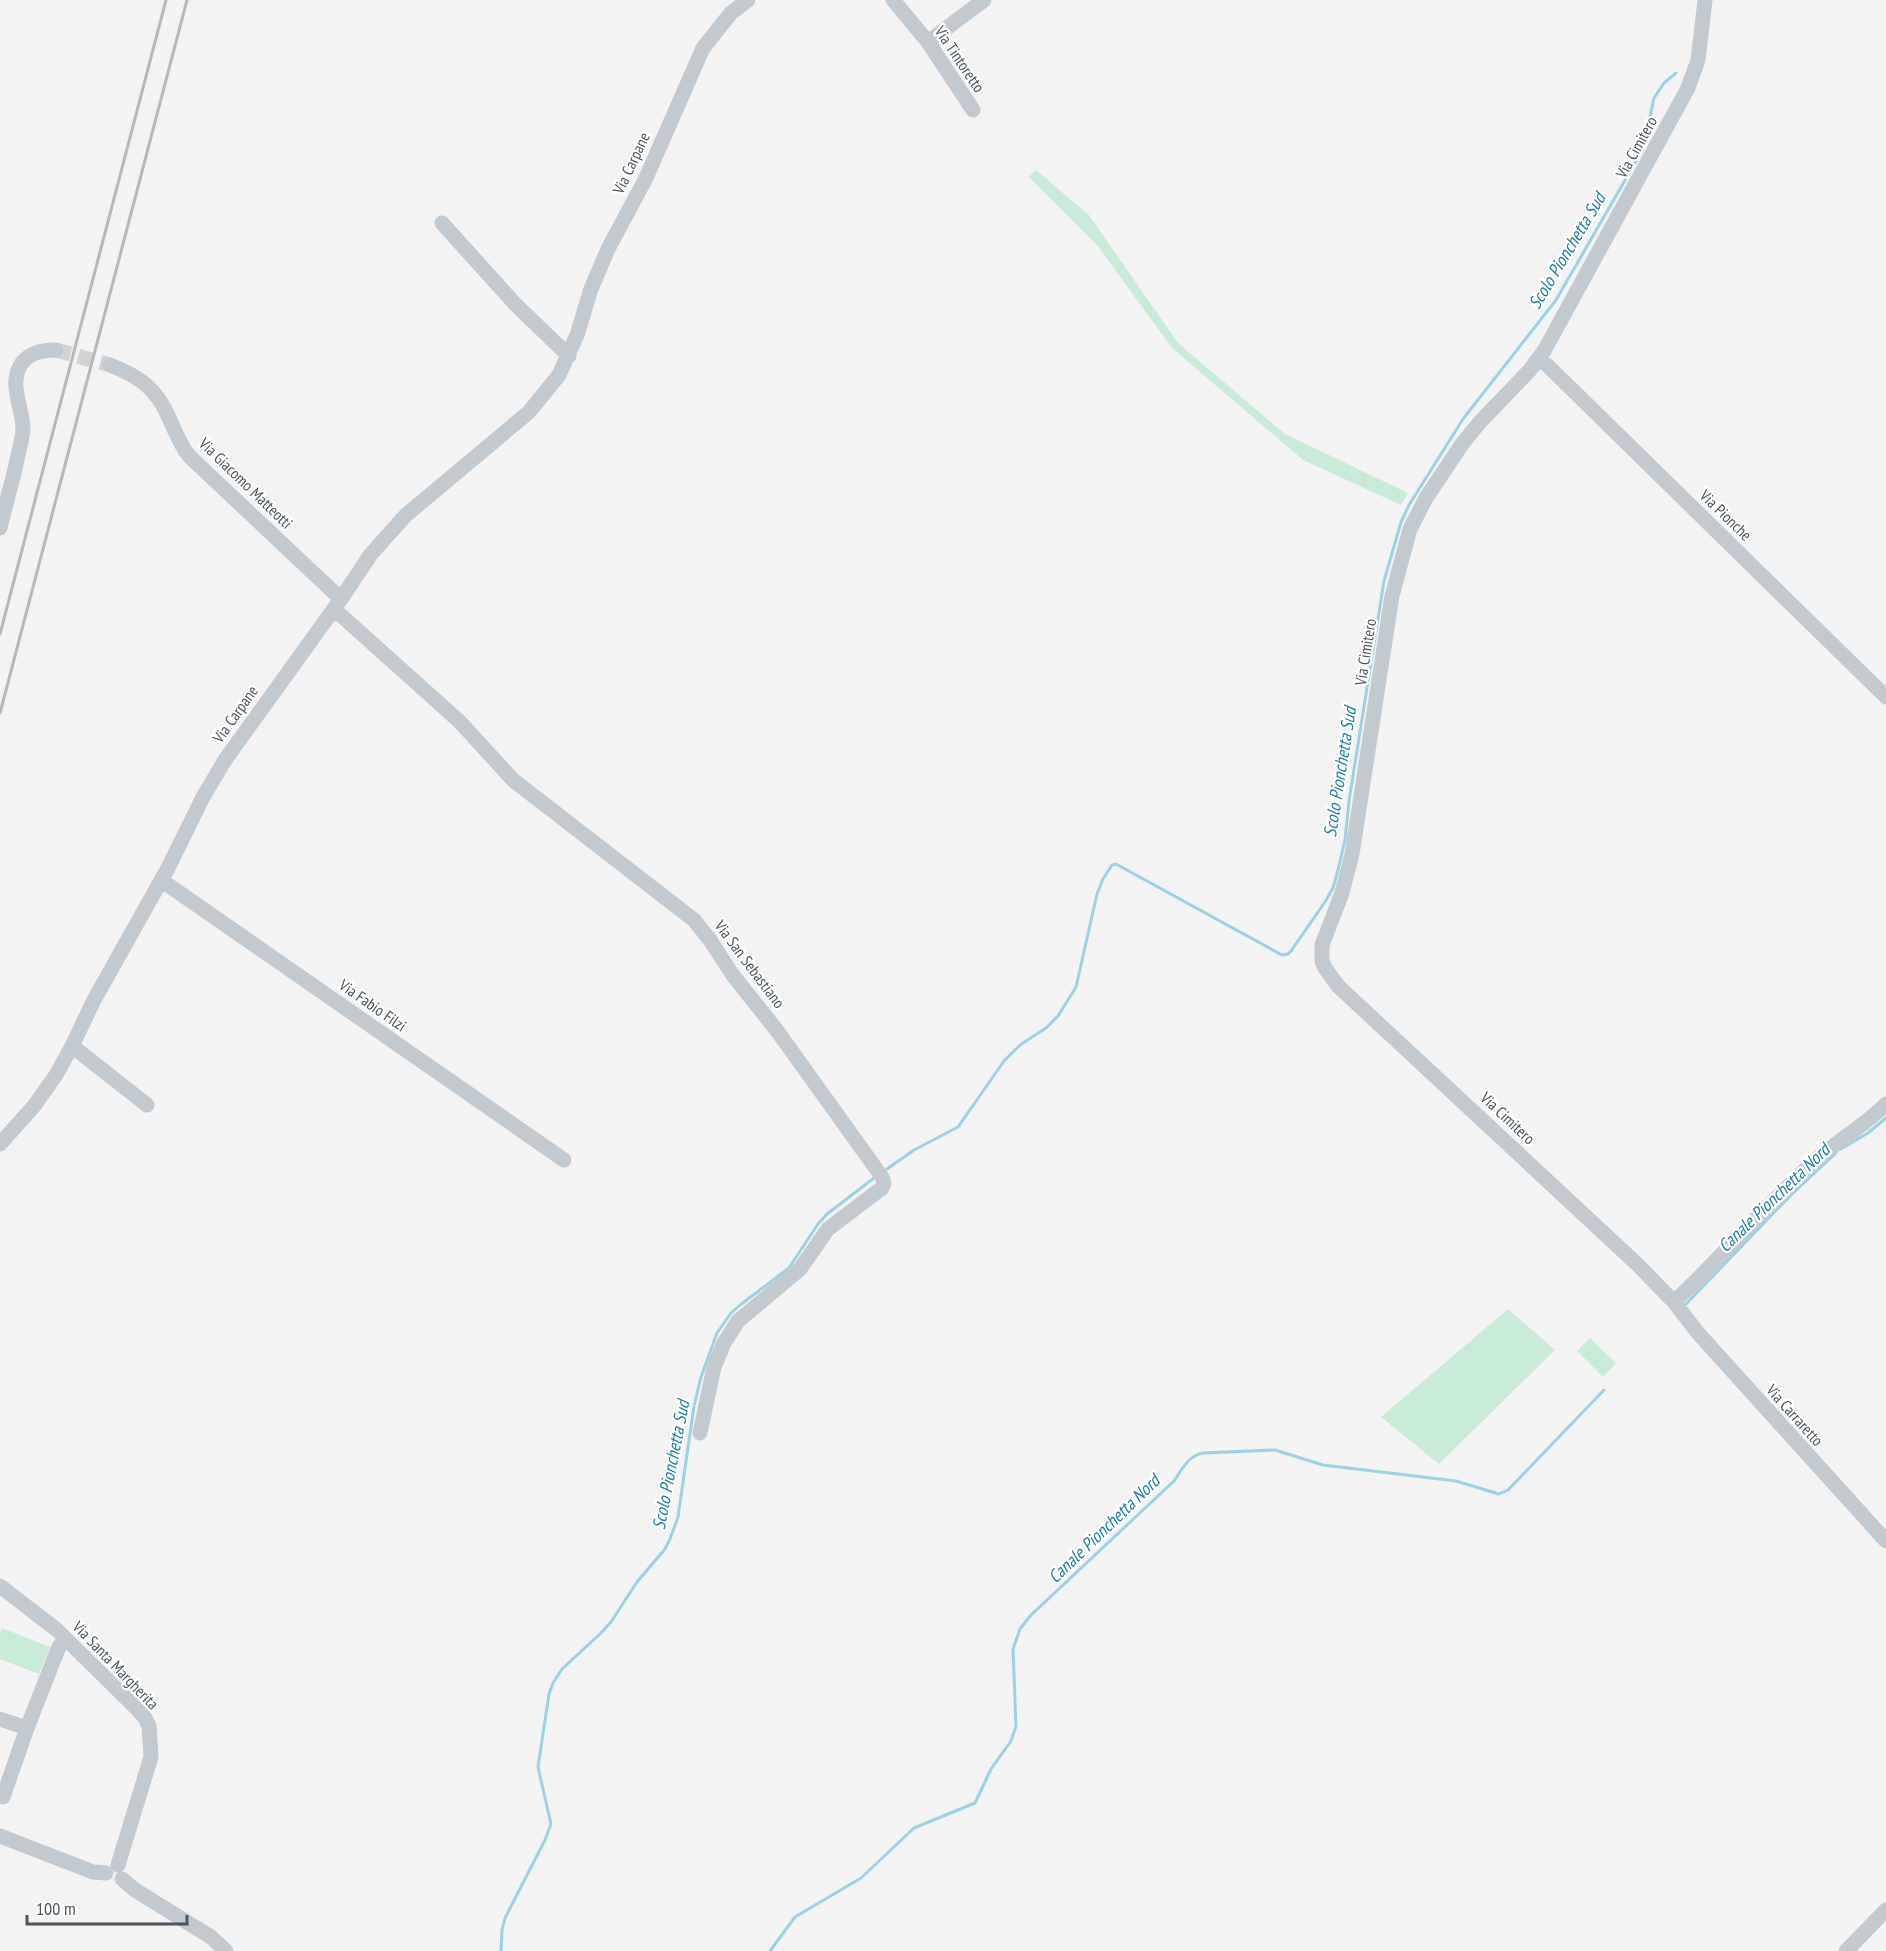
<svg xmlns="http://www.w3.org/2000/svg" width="1886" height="1951" font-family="'PT Sans Narrow',sans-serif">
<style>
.green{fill:#c8ebd7}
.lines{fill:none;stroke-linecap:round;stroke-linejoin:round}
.stream{stroke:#9bd2e3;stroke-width:3}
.minor-tunnel{stroke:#d2d3d5;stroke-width:15;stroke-dasharray:15 8;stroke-linecap:butt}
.minor{stroke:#c2c9cf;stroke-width:15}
.rail{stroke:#b6b8bc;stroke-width:3}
.labels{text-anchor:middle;stroke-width:4.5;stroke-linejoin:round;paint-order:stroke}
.street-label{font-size:16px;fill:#4c555e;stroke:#fff}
.water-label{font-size:18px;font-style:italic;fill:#1f809e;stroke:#fff}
</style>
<rect width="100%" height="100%" fill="#f4f3f3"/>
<path class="green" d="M 1036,170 L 1089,215 L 1178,343 L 1285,434 L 1408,493 L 1401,505 L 1303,460 L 1172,348 L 1097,245 L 1029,177 Z
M 1508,1309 L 1555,1350 L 1439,1464 L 1381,1417 Z
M 1590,1338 L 1616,1363 L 1603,1377 L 1577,1351 Z
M 2,1628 L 50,1647 L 39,1674 L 0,1659 L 0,1633 Z"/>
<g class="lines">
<path class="stream" d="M 1841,1149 L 1868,1133 L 1886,1118
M 887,1169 L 914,1150 L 958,1127 L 1004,1061 L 1020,1045 L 1046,1028 L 1058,1016 L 1076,987 L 1097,894 L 1103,879 L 1112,865 L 1116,864 L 1282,955 L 1288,954 L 1291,951 L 1325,902 L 1333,888 L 1338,870 L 1345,840 L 1349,801 L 1384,581 L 1401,522 L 1409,505 L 1463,419 L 1556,300 L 1643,149 L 1654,98 L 1664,83 L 1676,73
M 1686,1304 L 1792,1194 L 1836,1153
M 501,1951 L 502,1930 L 505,1918 L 545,1840 L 551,1824 L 538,1767 L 549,1694 L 553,1683 L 562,1669 L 601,1633 L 611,1622 L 637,1582 L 665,1549 L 670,1539 L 678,1517 L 694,1406 L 701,1377 L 717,1333 L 731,1313 L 740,1305 L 789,1268 L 818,1224 L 827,1214 L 874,1178
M 770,1951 L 795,1917 L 861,1878 L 914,1828 L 975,1803 L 991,1769 L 1011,1741 L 1016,1726 L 1013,1649 L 1020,1629 L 1031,1615 L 1174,1481 C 1182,1469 1188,1456 1203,1453 L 1275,1450 L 1323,1465 L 1456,1481 L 1499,1494 L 1508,1490 L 1604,1390"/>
<path class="minor-tunnel" d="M 56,350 L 110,365"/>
<path class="minor" d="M 893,0 L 928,42 L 973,110
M 1705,0 L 1698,60 L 1688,88 L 1544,351 L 1530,370 L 1480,422 L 1462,444 L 1426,498 L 1410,529 L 1392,596 L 1352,854 L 1342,893 L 1322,945 L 1322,961 L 1325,968 L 1338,986 L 1638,1265 L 1674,1302 L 1698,1333 L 1886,1541
M 928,42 L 984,0
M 442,223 L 515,304 L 569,356
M 1539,359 L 1547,365 L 1886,697
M 110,365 C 141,377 157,389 170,420 C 176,433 180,445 190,457 L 341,599
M 0,528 C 5,507 11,486 16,465 C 18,454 22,441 23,429 C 23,408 9,386 20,366 C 27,353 43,350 56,350
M 334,609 L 460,722 L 513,780 L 694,920 L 710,940 L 732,974 L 778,1032 L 882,1177 L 884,1183 L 882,1188 L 828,1229 L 800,1269 L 738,1321 L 724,1343 L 714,1367 L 700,1433
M 161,880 L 564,1160
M 72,1046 L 147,1105
M 0,1144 L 34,1106 L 56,1075 L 72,1046 L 94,1000 L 168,868 L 203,797 L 225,760 L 341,599 L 371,554 L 406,515 L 529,412 L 559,375 L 577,335 L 591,289 L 608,249 L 646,178 L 703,48 L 731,13 L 748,0
M 1674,1302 C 1720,1259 1761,1211 1807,1168 C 1832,1144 1862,1128 1886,1104
M 0,1586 L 57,1630 L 137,1709 L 145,1718 L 149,1726 L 151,1757 L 118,1865
M 0,1719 L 27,1728
M 3,1797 L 27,1728 L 58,1649 L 65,1638
M 0,1836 L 93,1872 L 106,1873
M 122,1879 L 135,1890 L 211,1937 L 226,1951
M 1846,1951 L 1886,1910"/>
<path class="rail" d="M 0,634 L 166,0
M 0,713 L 187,0"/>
</g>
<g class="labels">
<g class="street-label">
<text transform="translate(960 59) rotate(56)" y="6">Via Tintoretto</text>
<text transform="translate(1636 147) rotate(-61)" y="6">Via Cimitero</text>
<text transform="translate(631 163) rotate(-65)" y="6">Via Carpane</text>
<text transform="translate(246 483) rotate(44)" y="6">Via Giacomo Matteotti</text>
<text transform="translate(1726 515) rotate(44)" y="6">Via Pionche</text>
<text transform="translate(1365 652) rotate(-81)" y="6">Via Cimitero</text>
<text transform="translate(235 714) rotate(-55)" y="6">Via Carpane</text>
<text transform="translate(750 964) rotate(53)" y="6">Via San Sebastiano</text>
<text transform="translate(373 1005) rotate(35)" y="6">Via Fabio Filzi</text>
<text transform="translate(1508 1118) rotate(43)" y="6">Via Cimitero</text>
<text transform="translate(1795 1415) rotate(48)" y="6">Via Carraretto</text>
<text transform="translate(116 1665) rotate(46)" y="6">Via Santa Margherita</text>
</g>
<g class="water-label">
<text transform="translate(1567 251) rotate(-59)" y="6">Scolo Pionchetta Sud</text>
<text transform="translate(1340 772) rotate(-81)" y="6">Scolo Pionchetta Sud</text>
<text transform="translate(1774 1198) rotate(-44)" y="6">Canale Pionchetta Nord</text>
<text transform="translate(671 1465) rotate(-79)" y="6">Scolo Pionchetta Sud</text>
<text transform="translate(1104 1529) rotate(-44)" y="6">Canale Pionchetta Nord</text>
</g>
</g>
<path d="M27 1915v9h160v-9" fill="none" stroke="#4c555e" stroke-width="3"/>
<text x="36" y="1915" font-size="18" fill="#4c555e" stroke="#ffffff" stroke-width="4.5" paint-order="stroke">100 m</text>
</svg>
